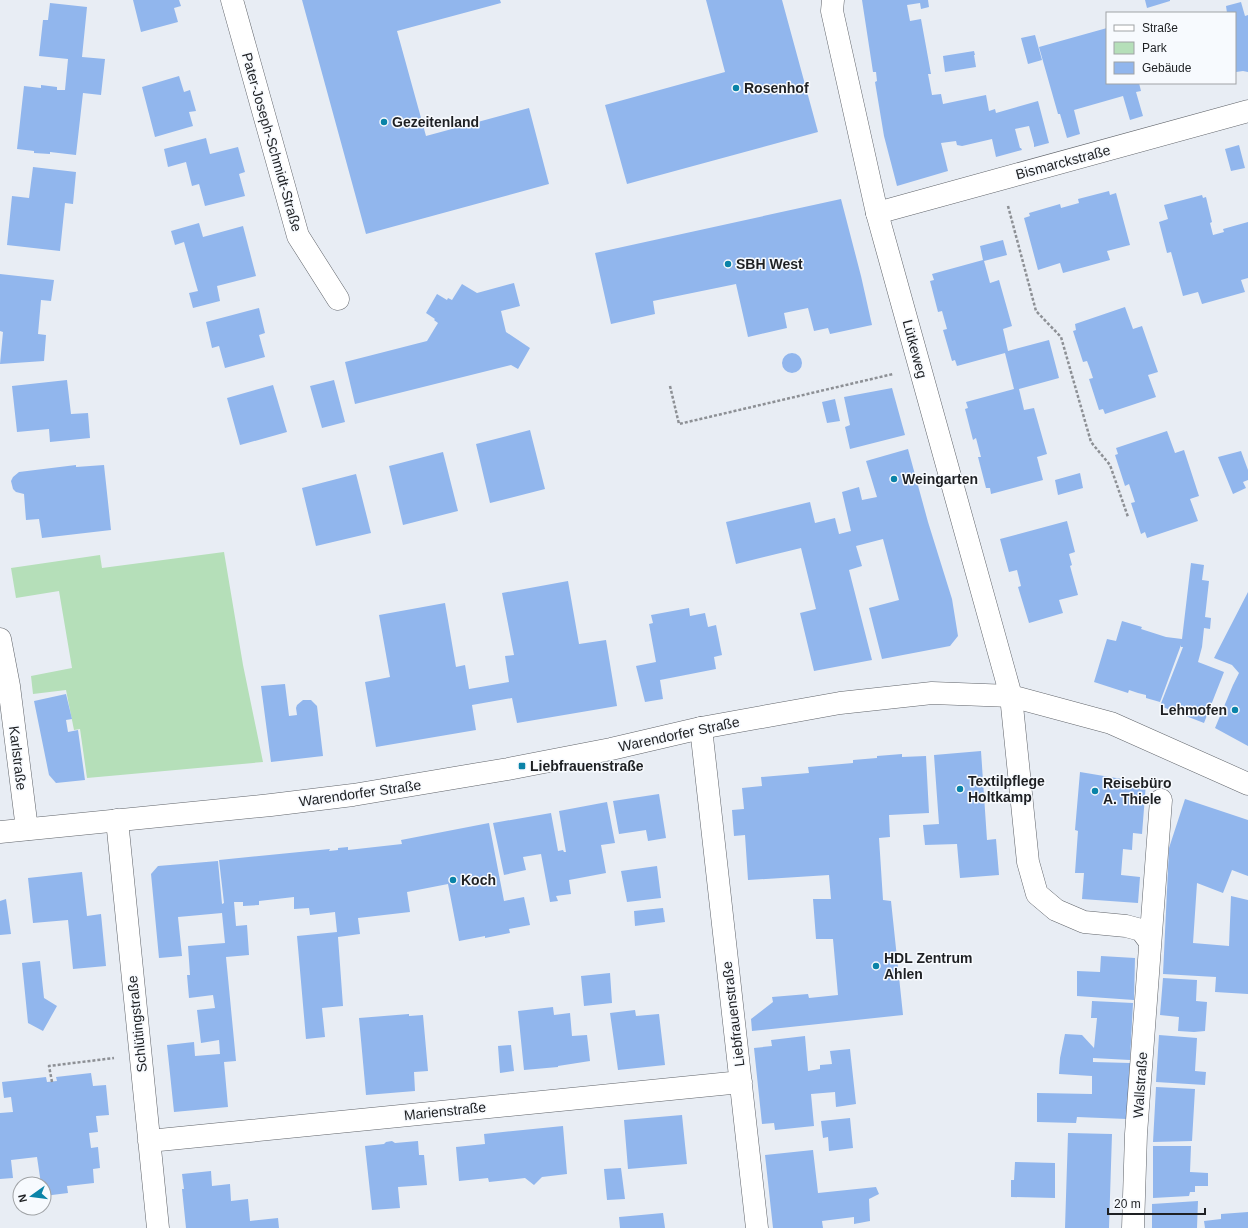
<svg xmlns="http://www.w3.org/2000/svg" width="1248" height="1228" font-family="Arial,sans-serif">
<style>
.green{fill:#b5dfb9}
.building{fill:#91b6ed}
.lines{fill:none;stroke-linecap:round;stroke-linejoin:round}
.minor-casing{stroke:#60646a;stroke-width:23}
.tertiary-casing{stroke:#60646a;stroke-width:23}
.path{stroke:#8d9095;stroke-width:2.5;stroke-dasharray:3 2;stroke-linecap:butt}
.minor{stroke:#fff;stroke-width:22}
.tertiary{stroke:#fff;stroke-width:22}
.poi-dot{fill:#0a83a8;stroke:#f7fafe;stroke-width:1.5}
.labels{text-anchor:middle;stroke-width:3;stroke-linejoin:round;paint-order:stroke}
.poi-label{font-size:14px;font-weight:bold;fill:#1e2023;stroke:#f7fafe;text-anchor:start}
.street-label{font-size:14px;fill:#1e2023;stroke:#f7fafe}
</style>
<rect width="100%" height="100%" fill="#e8edf4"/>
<path class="green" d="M 224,552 L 243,665 L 263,762 L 87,778 L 80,729 L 74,730 L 66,690 L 33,694 L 31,676 L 72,668 L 59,591 L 16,598 L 11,568 L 100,555 L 102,568 Z"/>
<path class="building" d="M 133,0 L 179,0 L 181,6 L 174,8 L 178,22 L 141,32 Z
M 302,0 L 500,0 L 501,3 L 397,31 L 426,136 L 529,108 L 549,184 L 366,234 Z
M 706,0 L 782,0 L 818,132 L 627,184 L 605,105 L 725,72 Z
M 862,0 L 928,0 L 929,7 L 921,9 L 920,3 L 907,5 L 910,21 L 921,19 L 931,74 L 928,74 L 932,95 L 941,94 L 943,104 L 986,95 L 989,111 L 995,109 L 996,113 L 1038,101 L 1049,143 L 1034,147 L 1034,144 L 1029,126 L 1015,129 L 1020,148 L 1021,148 L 1022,150 L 996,157 L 992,139 L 962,146 L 957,145 L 956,141 L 941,143 L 948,171 L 897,186 L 884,136 L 875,82 L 877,81 L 876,72 L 873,72 Z
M 1145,0 L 1170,0 L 1170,1 L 1147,8 Z
M 1241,2 L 1245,16 L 1248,15 L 1248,72 L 1243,71 L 1236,72 L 1235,13 L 1227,13 L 1226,6 Z
M 50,3 L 87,7 L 82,57 L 105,59 L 101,95 L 83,93 L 76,155 L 50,152 L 50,154 L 34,153 L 34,151 L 17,149 L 24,86 L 41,88 L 41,85 L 57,87 L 57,90 L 65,90 L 68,59 L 39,56 L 43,20 L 48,20 Z
M 1107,28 L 1107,83 L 1139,83 L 1141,91 L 1136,92 L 1143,116 L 1130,120 L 1123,96 L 1074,110 L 1080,134 L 1067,138 L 1060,114 L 1058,114 L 1039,47 Z
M 1035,35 L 1042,60 L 1028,64 L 1021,38 Z
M 974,51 L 975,55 L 974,55 L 976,67 L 945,72 L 943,56 Z
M 179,76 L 184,92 L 190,90 L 196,111 L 189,112 L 193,126 L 155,137 L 142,87 Z
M 206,138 L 210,154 L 238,147 L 245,172 L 239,174 L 245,196 L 205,206 L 199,184 L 192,186 L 186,162 L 168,167 L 164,149 Z
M 1239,145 L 1245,168 L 1231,171 L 1225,149 Z
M 33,167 L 76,172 L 73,204 L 65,203 L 60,251 L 7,245 L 12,196 L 29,198 Z
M 1109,191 L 1110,195 L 1116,193 L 1130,245 L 1107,251 L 1110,260 L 1063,273 L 1060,263 L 1038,270 L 1024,218 L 1030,216 L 1029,213 L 1060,204 L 1061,208 L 1079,203 L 1078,199 Z
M 1202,195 L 1203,198 L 1206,197 L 1212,222 L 1210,223 L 1213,235 L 1224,232 L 1223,229 L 1248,222 L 1248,278 L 1241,280 L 1245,292 L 1202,304 L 1198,292 L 1183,296 L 1171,252 L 1167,253 L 1159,222 L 1168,219 L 1164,205 Z
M 841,199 L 861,276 L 872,325 L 830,334 L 828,328 L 814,331 L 808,308 L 784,313 L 787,328 L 748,337 L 736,284 L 653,301 L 655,314 L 611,324 L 595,253 Z
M 199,223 L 203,237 L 243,226 L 256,276 L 217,286 L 220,301 L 193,308 L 189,293 L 198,291 L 191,267 L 184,242 L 175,245 L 171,231 Z
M 1003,240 L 1007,255 L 984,261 L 990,283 L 999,280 L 1012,326 L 1003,329 L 1008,351 L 1049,340 L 1059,378 L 1019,389 L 1024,410 L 1034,408 L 1047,454 L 1037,457 L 1043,480 L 991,494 L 990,488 L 986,488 L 978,457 L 981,457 L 976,438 L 973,440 L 965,409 L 968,408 L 966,402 L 1014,389 L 1005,353 L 957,366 L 955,360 L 952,361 L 943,330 L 947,329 L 942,311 L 938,312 L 930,281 L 934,280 L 932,274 L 983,260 L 980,246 Z
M 0,274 L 54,280 L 51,301 L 41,300 L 38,334 L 46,335 L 44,361 L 0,364 L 3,332 L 0,331 Z
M 514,283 L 520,306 L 501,311 L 506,332 L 530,348 L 518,369 L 511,365 L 355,404 L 345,362 L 427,341 L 438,323 L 434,320 L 435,319 L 426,313 L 437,294 L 447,300 L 448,298 L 452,300 L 462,284 L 477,293 Z
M 1125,307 L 1133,329 L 1142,326 L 1158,372 L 1148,375 L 1156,397 L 1105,414 L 1103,409 L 1099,410 L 1089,379 L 1093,378 L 1090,369 L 1087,361 L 1083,362 L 1073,331 L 1076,330 L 1075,324 Z
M 259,308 L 265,333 L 259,335 L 265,357 L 225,368 L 219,346 L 212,348 L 206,322 Z
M782 363a10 10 0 1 1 20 0a10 10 0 1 1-20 0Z
M 67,380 L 71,414 L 88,413 L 90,438 L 50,442 L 49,429 L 17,432 L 12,386 Z
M 334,380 L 345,422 L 322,428 L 310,386 Z
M 273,385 L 287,432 L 240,445 L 227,398 Z
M 892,388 L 905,435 L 850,449 L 845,427 L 850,425 L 844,397 Z
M 835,399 L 840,421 L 827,423 L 822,402 Z
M 530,430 L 545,489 L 490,503 L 476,444 Z
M 1167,431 L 1175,453 L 1184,450 L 1199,496 L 1190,499 L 1198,521 L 1147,538 L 1145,532 L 1141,534 L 1131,503 L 1135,502 L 1129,484 L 1125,486 L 1115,455 L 1118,454 L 1116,448 Z
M 908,449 L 928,522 L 952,599 L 958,636 L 950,646 L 882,659 L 869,608 L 899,600 L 883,539 L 856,546 L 862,566 L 849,570 L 872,660 L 814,671 L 800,613 L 816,609 L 801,548 L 736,564 L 726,522 L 810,502 L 815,523 L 835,518 L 839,534 L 851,531 L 842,492 L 859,487 L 862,500 L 877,497 L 866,461 Z
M 1241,451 L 1248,470 L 1248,480 L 1243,482 L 1246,488 L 1233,494 L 1218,457 Z
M 443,452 L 458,511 L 403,525 L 389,466 Z
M 76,465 L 76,467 L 104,465 L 111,530 L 42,538 L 39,519 L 26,520 L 24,494 L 16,492 L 13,489 L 11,481 L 13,477 L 19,472 Z
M 1080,473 L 1083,488 L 1058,495 L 1055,480 Z
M 356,474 L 371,533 L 316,546 L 302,488 Z
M 1067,521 L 1075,552 L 1069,554 L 1072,565 L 1070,566 L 1078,595 L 1059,600 L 1063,613 L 1029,623 L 1018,587 L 1021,586 L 1017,570 L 1009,572 L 1000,539 Z
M 1191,563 L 1204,565 L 1202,580 L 1209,581 L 1205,617 L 1211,618 L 1210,629 L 1204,628 L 1202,647 L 1198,662 L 1224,672 L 1204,723 L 1160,706 L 1183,647 L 1181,647 L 1181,645 L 1160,702 L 1146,698 L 1146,695 L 1138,693 L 1129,690 L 1128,693 L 1094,682 L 1107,639 L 1116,641 L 1122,621 L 1142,627 L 1141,629 L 1166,637 L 1182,639 Z
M 568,581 L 579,644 L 606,640 L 617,706 L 517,723 L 512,698 L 472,705 L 476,730 L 376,747 L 365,682 L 390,677 L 379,615 L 445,603 L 456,667 L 465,665 L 469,689 L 509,682 L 505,656 L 514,655 L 502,593 Z
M 1248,592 L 1248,746 L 1215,728 L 1233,685 L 1239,673 L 1232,665 L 1214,658 Z
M 689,608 L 690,616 L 705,613 L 708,627 L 716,625 L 722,655 L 714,657 L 716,669 L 660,680 L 663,699 L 645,702 L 636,666 L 656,662 L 649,624 L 653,623 L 651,615 Z
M 285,684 L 289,716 L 297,715 L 296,708 L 297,705 L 303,700 L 311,700 L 317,706 L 323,756 L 271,762 L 261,686 Z
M 66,694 L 72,719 L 66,720 L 68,732 L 78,730 L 85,780 L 56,783 L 49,775 L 34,701 Z
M 981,751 L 987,840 L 996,839 L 999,875 L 960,878 L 957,844 L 925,845 L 923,825 L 939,824 L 934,755 Z
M 902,754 L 902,757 L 926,756 L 929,813 L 889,815 L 890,837 L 879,838 L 883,900 L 891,901 L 903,1015 L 752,1031 L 751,1019 L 773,1002 L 772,997 L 808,994 L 809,998 L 838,995 L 833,939 L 816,939 L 813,899 L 831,899 L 829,875 L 748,880 L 745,835 L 734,836 L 732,810 L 744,809 L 742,788 L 762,786 L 761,777 L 809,773 L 808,767 L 853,763 L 853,760 L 877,758 L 877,756 Z
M 1080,772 L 1146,783 L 1142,834 L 1133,833 L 1132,850 L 1123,849 L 1121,875 L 1140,877 L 1138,903 L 1082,899 L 1084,873 L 1075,873 L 1078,831 L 1075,830 Z
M 659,794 L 666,838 L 648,841 L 646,830 L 619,834 L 613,801 Z
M 1185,799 L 1248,820 L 1248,876 L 1232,870 L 1223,893 L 1197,883 L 1193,943 L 1229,946 L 1231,896 L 1248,900 L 1248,994 L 1215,992 L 1216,977 L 1163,974 L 1169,848 Z
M 607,802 L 615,843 L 601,845 L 606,873 L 569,880 L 571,894 L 556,896 L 558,901 L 550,902 L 541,854 L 523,857 L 526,870 L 504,875 L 493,823 L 551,813 L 558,851 L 563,850 L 564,852 L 566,852 L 559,811 Z
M 489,823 L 504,901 L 524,897 L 530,925 L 509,929 L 510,933 L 485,938 L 485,936 L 459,941 L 448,884 L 407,892 L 410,912 L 358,918 L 360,934 L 338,937 L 343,1006 L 322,1008 L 325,1037 L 306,1039 L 297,936 L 337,932 L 335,912 L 310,915 L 309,908 L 294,909 L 294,897 L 259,901 L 259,905 L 243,906 L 243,902 L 234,902 L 236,926 L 247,925 L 249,955 L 226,957 L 236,1061 L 224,1062 L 228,1107 L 174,1112 L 167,1045 L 194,1042 L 195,1056 L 220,1054 L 219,1040 L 201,1043 L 197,1010 L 215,1008 L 213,995 L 189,998 L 187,975 L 190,975 L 188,946 L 225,943 L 222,913 L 178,917 L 182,956 L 159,958 L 151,874 L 158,866 L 218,861 L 222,904 L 224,903 L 219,860 L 330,849 L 329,851 L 338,850 L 338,848 L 348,847 L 348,850 L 402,844 L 401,840 Z
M 657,866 L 661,898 L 627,902 L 621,871 Z
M 82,872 L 87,916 L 101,914 L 106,966 L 73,969 L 68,920 L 33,923 L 28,878 Z
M 6,899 L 11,934 L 0,935 L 0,901 Z
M 663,908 L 665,922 L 635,926 L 634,911 Z
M 1101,956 L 1135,958 L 1134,1000 L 1077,996 L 1077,971 L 1100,972 Z
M 40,961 L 44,998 L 57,1006 L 43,1031 L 28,1023 L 22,963 Z
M 610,973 L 612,1003 L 584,1006 L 581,976 Z
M 1163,978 L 1197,980 L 1196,1001 L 1207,1002 L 1205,1031 L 1194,1032 L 1178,1031 L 1179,1017 L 1160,1015 Z
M 1092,1001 L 1133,1003 L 1130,1060 L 1093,1058 L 1093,1062 L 1130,1063 L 1127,1119 L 1077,1117 L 1076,1123 L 1037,1122 L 1037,1093 L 1092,1094 L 1092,1076 L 1059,1074 L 1060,1058 L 1065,1034 L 1082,1035 L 1094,1048 L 1097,1018 L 1091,1018 Z
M 553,1007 L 554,1015 L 570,1013 L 572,1036 L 587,1035 L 590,1061 L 558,1066 L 558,1067 L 524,1070 L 518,1011 Z
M 635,1010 L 636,1016 L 659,1014 L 665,1065 L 618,1070 L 610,1013 Z
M 409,1014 L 409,1016 L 423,1015 L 428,1071 L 414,1072 L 415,1091 L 366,1095 L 359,1018 Z
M 1159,1035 L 1197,1038 L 1195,1071 L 1206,1072 L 1205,1085 L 1156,1082 Z
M 805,1036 L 808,1071 L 820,1069 L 820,1065 L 832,1064 L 830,1051 L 850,1049 L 856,1104 L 836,1107 L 835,1092 L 811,1094 L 814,1126 L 775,1130 L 774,1123 L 762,1124 L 754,1048 L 772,1046 L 771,1040 Z
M 511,1045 L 514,1071 L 500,1073 L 498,1046 Z
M 91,1073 L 93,1086 L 106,1085 L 109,1115 L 96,1116 L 98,1132 L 89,1133 L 91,1148 L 98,1147 L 100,1168 L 93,1169 L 94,1183 L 67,1186 L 68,1193 L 44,1196 L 44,1184 L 41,1184 L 37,1157 L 11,1160 L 13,1178 L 0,1179 L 0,1113 L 13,1112 L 11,1097 L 4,1098 L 2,1082 L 46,1077 L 47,1082 L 57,1081 L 56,1077 Z
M 1156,1087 L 1195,1089 L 1192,1141 L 1153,1142 Z
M 682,1115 L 687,1164 L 628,1169 L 624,1120 Z
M 850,1118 L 853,1148 L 829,1151 L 828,1137 L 823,1138 L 821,1121 Z
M 563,1126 L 567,1174 L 542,1177 L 534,1185 L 525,1178 L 489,1182 L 488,1178 L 459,1181 L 456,1147 L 485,1144 L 484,1134 Z
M 1068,1133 L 1112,1134 L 1109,1228 L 1065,1228 Z
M 392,1141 L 395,1143 L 418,1141 L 419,1155 L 424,1155 L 427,1185 L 398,1187 L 400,1208 L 372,1210 L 365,1146 L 384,1144 L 386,1142 Z
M 1153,1146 L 1191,1146 L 1190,1172 L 1208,1173 L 1208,1186 L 1195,1186 L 1195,1192 L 1190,1192 L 1189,1196 L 1153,1198 Z
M 813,1150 L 818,1193 L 876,1187 L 879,1194 L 869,1199 L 870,1221 L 854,1224 L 854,1217 L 822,1221 L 823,1228 L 773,1228 L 765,1155 Z
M 1015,1162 L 1055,1163 L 1055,1198 L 1011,1197 L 1011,1180 L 1014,1180 Z
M 621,1168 L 625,1199 L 607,1200 L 604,1169 Z
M 211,1171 L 212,1186 L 230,1184 L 231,1201 L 248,1199 L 250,1221 L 278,1218 L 279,1228 L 186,1228 L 182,1189 L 184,1189 L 182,1174 Z
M 1198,1201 L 1197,1228 L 1152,1228 L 1152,1204 Z
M 1248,1212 L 1248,1228 L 1205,1228 L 1204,1221 L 1221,1219 L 1221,1214 Z
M 663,1213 L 665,1228 L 620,1228 L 619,1217 Z"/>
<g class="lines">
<defs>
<path id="minor" d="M 232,0 L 298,236 L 338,299
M 877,213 L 1248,111
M 0,639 L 9,686 L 27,829
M 1011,696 L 1028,862 L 1037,894 L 1056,910 L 1084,922 L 1126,926 L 1141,930 L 1150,942
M 701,728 L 757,1228
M 117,820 L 158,1228
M 149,1141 L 741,1082
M 1133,1228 L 1136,1134 L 1161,800"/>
<path id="tertiary" d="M 833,0 L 832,11 L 877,213 L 1011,696
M 0,832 L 271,805 L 353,795 L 508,769 L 611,749 L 701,728 L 840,703 L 932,693 L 1011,696 L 1111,723 L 1248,784"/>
</defs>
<use href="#minor" class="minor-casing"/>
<use href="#tertiary" class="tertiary-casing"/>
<path class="path" d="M 1008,206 L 1036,311 L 1061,337 L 1091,442 L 1110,465 L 1128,517
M 670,386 L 679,424 L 893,374
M 52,1082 L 49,1066 L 114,1058"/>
<use href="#minor" class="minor"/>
<use href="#tertiary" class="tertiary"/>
</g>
<g class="poi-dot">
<circle cx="736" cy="88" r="4"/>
<circle cx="384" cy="122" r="4"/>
<circle cx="728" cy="264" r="4"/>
<circle cx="894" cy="479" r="4"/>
<circle cx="1235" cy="710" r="4"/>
<rect x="518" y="762" width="8" height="8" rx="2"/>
<circle cx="960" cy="789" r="4"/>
<circle cx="1095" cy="791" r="4"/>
<circle cx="453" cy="880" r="4"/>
<circle cx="876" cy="966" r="4"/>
</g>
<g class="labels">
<g class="poi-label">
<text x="744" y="93">Rosenhof</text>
<text x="392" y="127">Gezeitenland</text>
<text x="736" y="269">SBH West</text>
<text x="902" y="484">Weingarten</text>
<text x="1227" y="715" text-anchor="end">Lehmofen</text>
<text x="530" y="771">Liebfrauenstraße</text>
<text x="968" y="786">Textilpflege<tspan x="968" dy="16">Holtkamp</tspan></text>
<text x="1103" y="788">Reisebüro<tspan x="1103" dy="16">A. Thiele</tspan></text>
<text x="461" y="885">Koch</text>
<text x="884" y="963">HDL Zentrum<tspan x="884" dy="16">Ahlen</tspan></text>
</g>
<g class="street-label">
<text transform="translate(272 142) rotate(74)" y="5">Pater-Joseph-Schmidt-Straße</text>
<text transform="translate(1063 162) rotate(-15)" y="5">Bismarckstraße</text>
<text transform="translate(915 349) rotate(75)" y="5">Lütkeweg</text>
<text transform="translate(679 734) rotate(-12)" y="5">Warendorfer Straße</text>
<text transform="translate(18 758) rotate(83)" y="5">Karlstraße</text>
<text transform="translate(360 793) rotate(-8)" y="5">Warendorfer Straße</text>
<text transform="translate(733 1014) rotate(-97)" y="5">Liebfrauenstraße</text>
<text transform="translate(137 1024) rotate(-96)" y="5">Schlütingstraße</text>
<text transform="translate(1140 1085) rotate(-86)" y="5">Wallstraße</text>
<text transform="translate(445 1111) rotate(-6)" y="5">Marienstraße</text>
</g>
</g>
<rect x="1106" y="12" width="130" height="72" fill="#f7fafe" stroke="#a0a3a6"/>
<rect x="1114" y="25" width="20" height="6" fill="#ffffff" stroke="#a0a3a6"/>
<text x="1142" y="32" font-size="12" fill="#1e2023">Straße</text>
<rect x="1114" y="42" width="20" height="12" fill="#b5dfb9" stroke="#a0a3a6"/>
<text x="1142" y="52" font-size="12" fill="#1e2023">Park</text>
<rect x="1114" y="62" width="20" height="12" fill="#91b6ed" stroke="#a0a3a6"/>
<text x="1142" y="72" font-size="12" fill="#1e2023">Gebäude</text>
<g transform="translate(32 1196) rotate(256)"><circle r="19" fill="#f7fafe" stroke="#a0a3a6"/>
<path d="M0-3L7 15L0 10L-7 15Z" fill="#0a83a8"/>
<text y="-6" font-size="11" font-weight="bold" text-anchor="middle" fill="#1e2023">N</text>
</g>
<path d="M1108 1208v6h97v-6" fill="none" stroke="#1e2023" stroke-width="2"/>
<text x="1114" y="1208" font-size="12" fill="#1e2023" stroke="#f7fafe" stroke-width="3" paint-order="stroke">20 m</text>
</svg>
